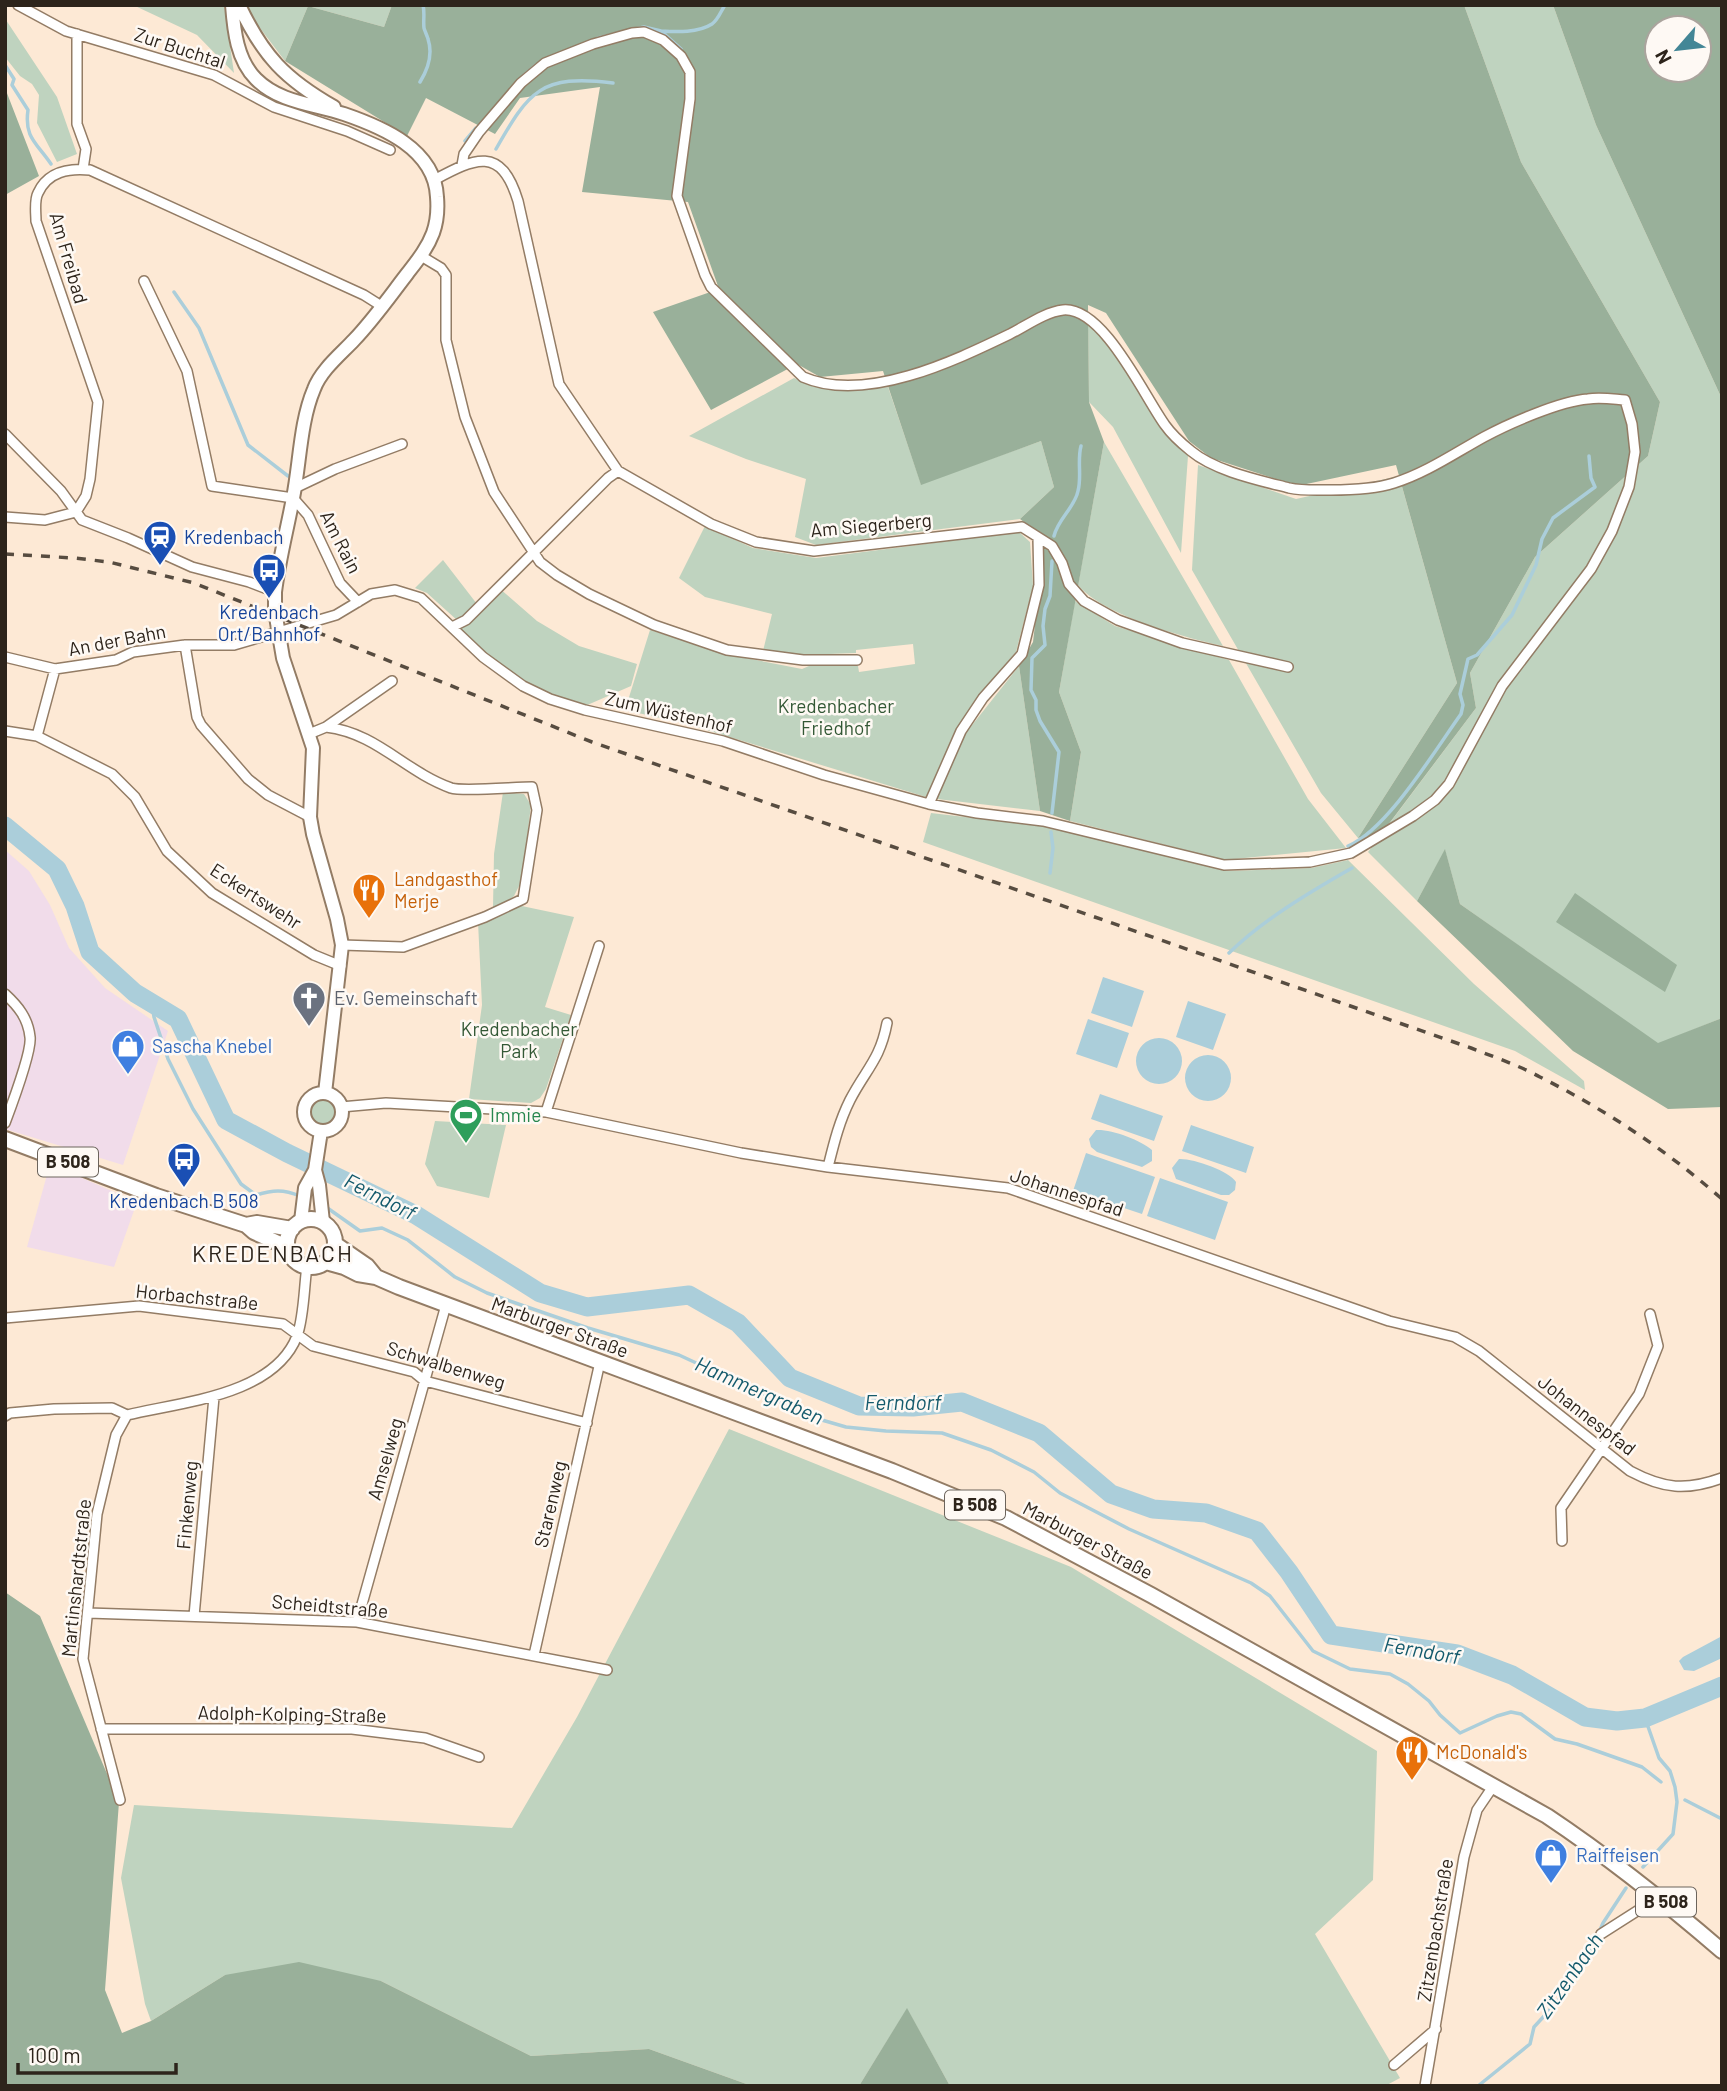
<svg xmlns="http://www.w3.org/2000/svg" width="1727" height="2091" font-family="Barlow,sans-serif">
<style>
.commercial{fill:#f1dcea}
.green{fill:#bfd3bf}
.forest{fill:#99b09a;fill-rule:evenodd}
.water{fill:#abceda}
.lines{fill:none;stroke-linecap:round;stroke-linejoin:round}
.stream{stroke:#abceda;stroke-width:3.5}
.river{stroke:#abceda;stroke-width:19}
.street-casing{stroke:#937c65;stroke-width:12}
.secondary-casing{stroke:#937c65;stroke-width:16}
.primary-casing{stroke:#937c65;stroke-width:18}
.street{stroke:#fff;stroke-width:9}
.secondary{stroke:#fff;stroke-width:12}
.primary{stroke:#fff;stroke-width:14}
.rail{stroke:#574c40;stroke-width:3.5;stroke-dasharray:9 9;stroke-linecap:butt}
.labels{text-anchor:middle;stroke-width:5;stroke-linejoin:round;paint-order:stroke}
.shield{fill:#fef9f4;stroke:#6c645c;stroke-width:2}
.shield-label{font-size:18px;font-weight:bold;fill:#2d241b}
.street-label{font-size:19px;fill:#2d241b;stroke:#fef9f4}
.transit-label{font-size:19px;fill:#164399;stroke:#fef9f4}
.park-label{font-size:19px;fill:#335835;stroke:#fef9f4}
.food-label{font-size:19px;fill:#c56008;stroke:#fef9f4;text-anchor:start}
.worship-label{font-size:19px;fill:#5b616d;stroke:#fef9f4;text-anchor:start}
.shop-label{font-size:19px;fill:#366cbe;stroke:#fef9f4;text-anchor:start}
.leisure-label{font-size:19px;fill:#27864d;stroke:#fef9f4;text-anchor:start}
.water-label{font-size:21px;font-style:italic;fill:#145a6c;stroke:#fef9f4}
.quarter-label{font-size:23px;letter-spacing:2px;fill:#2d241b;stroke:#fef9f4}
</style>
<rect width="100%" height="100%" fill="#fde9d5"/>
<path class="commercial" d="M 5,850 L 29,871 L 50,905 L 69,948 L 105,988 L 168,1031 L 123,1165 L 5,1129 Z
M 50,1164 L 137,1202 L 114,1267 L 27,1247 Z"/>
<path class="green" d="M 133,5 L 224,5 L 234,73 L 197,35 Z
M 247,5 L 392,5 L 384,27 L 308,6 L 285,61 L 253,19 Z
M 1464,5 L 1553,5 L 1596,125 L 1722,399 L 1722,1018 L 1658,1044 L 1460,904 L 1445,850 L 1417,901 L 1368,852 L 1476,708 L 1470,673 L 1535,557 L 1648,456 L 1660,402 L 1521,162 Z
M 6,20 L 57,97 L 77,154 L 57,162 L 37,123 L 39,95 L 32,84 L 20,76 L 5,57 Z
M 1088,320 L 1099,329 L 1157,419 L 1188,456 L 1181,553 L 1113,427 L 1089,402 Z
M 794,378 L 814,387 L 867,389 L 888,387 L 921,484 L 1041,441 L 1054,487 L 1020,519 L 816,545 L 795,537 L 806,479 L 746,459 L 689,436 Z
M 1104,442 L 1223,646 C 1183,637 1104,616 1078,585 Z
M 1198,465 L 1296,499 L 1399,476 L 1457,683 L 1358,838 L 1321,793 L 1192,570 Z
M 705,526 L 753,548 L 816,558 L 1019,532 L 1030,542 L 1033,586 L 1016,652 L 979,695 L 956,729 L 926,797 L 687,724 L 625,710 L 650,630 L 725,654 L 802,669 L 809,666 L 858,666 L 859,672 L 915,664 L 913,644 L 856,650 L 856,653 L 802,655 L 763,651 L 772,614 L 705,597 L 679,578 Z
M 443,560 L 477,604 L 458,621 L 427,593 L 415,588 Z
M 499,588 L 537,621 L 579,646 L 637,664 L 631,686 L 585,706 L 549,697 L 525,684 L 485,655 L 459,629 Z
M 1075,601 L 1115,626 L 1229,660 L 1308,799 L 1346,848 L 1225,860 L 1070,821 L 1081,752 L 1059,692 Z
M 1019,666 L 1040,811 L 937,799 L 965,734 Z
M 503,792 L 524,794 L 531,805 L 522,880 L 514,896 L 505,903 L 493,907 L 494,854 Z
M 931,813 L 1042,826 L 1226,871 L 1311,868 L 1348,860 L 1474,984 L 1584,1081 L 1585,1090 L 1515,1051 L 923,842 Z
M 517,905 L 574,917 L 545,1007 L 571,1015 L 546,1089 L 540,1098 L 531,1103 L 469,1099 L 482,1005 L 478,922 Z
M304 1112a19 19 0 1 1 38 0a19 19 0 1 1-38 0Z
M 435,1121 L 506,1125 L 489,1198 L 437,1186 L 425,1164 Z
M 729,1429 L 1071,1567 L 1377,1751 L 1373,1880 L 1315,1934 L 1400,2078 L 1385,2086 L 950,2086 L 907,2009 L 859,2086 L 752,2086 L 649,2049 L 531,2056 L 381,1981 L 225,1975 L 151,2021 L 145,2004 L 121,1878 L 134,1805 L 512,1828 L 577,1717 Z"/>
<path class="forest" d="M 392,5 L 1464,5 L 1521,162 L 1660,402 L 1648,456 L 1535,557 L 1470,673 L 1476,708 L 1382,833 L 1358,838 L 1457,683 L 1396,465 L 1297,486 L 1211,458 L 1189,441 L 1106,313 L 1088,305 L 1089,402 L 1104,442 L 1059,692 L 1081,752 L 1070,821 L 1040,811 L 1019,666 L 1033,642 L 1045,538 L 1020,519 L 1054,487 L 1041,441 L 921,485 L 883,371 L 820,377 L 797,364 L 711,410 L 653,312 L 719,289 L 688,202 L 582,192 L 600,87 L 520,98 L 495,134 L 426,98 L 407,136 L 285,61 L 308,6 L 384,27 Z
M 1553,5 L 1722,5 L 1722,399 L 1596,125 ZM 1699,28 L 1699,70 L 1657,70 L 1657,28 Z
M 5,88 L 39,176 L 5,195 Z
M 1445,849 L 1460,904 L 1658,1043 L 1722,1018 L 1722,1107 L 1668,1109 L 1573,1051 L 1417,901 Z
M 1575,893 L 1677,965 L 1665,992 L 1556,922 Z
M 5,1592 L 40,1616 L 119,1802 L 105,1990 L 122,2033 L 151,2021 L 225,1975 L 299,1962 L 381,1981 L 531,2056 L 649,2049 L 752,2086 L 5,2086 Z
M 907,2008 L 950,2086 L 859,2086 Z"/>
<path class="water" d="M 1103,977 L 1144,991 L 1132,1027 L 1091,1013 Z
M 1188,1001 L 1226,1014 L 1213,1050 L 1176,1037 Z
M 1088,1019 L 1129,1033 L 1117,1068 L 1076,1054 Z
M1136 1061a23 23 0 1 1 46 0a23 23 0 1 1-46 0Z
M1185 1078a23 23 0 1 1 46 0a23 23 0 1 1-46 0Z
M 1100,1094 L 1163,1116 L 1154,1141 L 1091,1119 Z
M 1191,1125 L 1254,1147 L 1246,1173 L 1182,1151 Z
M 1096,1130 C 1111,1129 1141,1140 1152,1150 L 1152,1161 L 1142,1167 L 1097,1152 L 1091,1147 L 1089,1139 Z
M 1086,1153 L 1155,1177 L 1142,1214 L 1073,1191 Z
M 1179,1159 C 1192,1158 1230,1171 1236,1182 L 1235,1190 L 1229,1195 L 1221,1195 L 1176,1179 L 1172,1168 Z
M 1160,1178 L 1228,1202 L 1215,1240 L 1147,1216 Z
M 1722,1636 L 1722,1658 L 1694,1671 L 1684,1670 L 1679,1661 L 1683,1657 Z"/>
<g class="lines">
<path class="stream" d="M 661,31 C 677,32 698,33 712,24 C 718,20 721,11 725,5
M 598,38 L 644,27 L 661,31 L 681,49
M 5,65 L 14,79 L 12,85 L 28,110 C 24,138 37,143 51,164
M 523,76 L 536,65
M 420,82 C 428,69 433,54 428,39 C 428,38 424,29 424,28 C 423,20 425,13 423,5
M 465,141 L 476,128
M 496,149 C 529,91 541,74 613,83
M 174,292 L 199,328 L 248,445 L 288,476
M 1054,536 C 1058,519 1075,507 1078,491 C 1082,476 1077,461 1081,446
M 1052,813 L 1059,752 L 1040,721 L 1036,710 L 1036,700 L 1031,690 L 1032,658 L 1045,645 L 1043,626 L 1045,609 L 1050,596 L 1052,561
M 1348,846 C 1388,829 1435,750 1461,714 L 1463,705 L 1460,694 L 1468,659 L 1477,655 L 1512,615 L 1536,565 L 1542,539 L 1553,518 L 1595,487 L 1591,478 L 1589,456
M 1050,873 L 1053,848 L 1051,832
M 1229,953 C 1264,919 1310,892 1352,868
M 152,1003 L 154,1017 L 168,1059 L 193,1109 L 241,1184 L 256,1195 C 273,1190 283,1189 300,1196
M 326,1207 L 360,1231 L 382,1228 L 408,1240 L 455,1277 L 487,1293 L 588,1328 L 679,1355 L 815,1418 L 846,1427 L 886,1431 L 942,1433 L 991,1450 L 1034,1472 L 1060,1493 L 1129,1529 L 1251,1583 L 1270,1596 L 1313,1651 L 1350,1669 L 1390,1674 L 1408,1684 L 1429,1701 L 1440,1715 L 1460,1733 L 1497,1716 L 1511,1712 L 1521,1714 L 1555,1739 L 1577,1744 L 1642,1767 L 1661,1782
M 1685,1800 L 1722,1819
M 1643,1867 L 1673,1834 L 1677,1802 L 1675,1787 L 1670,1771 L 1659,1758 L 1645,1718
M 1478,2086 L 1530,2044 L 1534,2027 L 1557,2002 L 1592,1949 L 1603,1923 L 1626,1888"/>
<path class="river" d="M 5,826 L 57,869 L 75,906 L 90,952 L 135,993 L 178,1019 L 226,1120 L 287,1153 L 416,1215 L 540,1293 L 587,1307 L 689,1295 L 738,1323 L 790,1378 L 859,1406 L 913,1407 L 962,1402 L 1039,1433 L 1111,1494 L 1153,1509 L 1206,1513 L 1257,1531 L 1289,1572 L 1331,1635 L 1457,1654 L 1512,1675 L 1585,1717 L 1617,1721 L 1645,1718 L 1722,1686"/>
<defs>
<path id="street" d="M 18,5 L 66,31 L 214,75 L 274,107 L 347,131 L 390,150
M 77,34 L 77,124 L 86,149 L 83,169
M 434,180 C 475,158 501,145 518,201 L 559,384 L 618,471 L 711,524 L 756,542 L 814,551 L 1022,527 L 1052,546 L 1062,563 L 1069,584 L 1084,601 L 1118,620 L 1182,643 L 1288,667
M 421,256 L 441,268 L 446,275 L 446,340 L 465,417 L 494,492 L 540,562 L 557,575 L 589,594 L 654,625 L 727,650 L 803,660 L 857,660
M 144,281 L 187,371 L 212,486 L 293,498 L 308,515 L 340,583 L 358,602
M 5,434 L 61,491 L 82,520 L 128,538 L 192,567 L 249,582 L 275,592
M 295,488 L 335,469 L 402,444
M 5,517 L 45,520 L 76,512 L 86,496 L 90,479 L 98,402 L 36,221 C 36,213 34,200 38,193 C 48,171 69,168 90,170 L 364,295 L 383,307
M 452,627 L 466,620 L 608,478 L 618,471
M 185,645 L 197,717 L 201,725 L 248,779 L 268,795 L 310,817
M 5,657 L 55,669 L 116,660 L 133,652 L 185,645 L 234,645 L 336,615 L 371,594 L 395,590 L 421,598 L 483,657 L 523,686 L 550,699 L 585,710 L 723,741 L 824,775 L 929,804 L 977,813 L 1043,821 L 1224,865 L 1310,862 L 1351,853 L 1413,816 L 1435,800 L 1449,784 L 1502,686 L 1591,569 L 1612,531 L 1629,487 L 1635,452 L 1632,424 L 1625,400 C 1612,399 1600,397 1588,399 C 1560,401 1508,424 1484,437 C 1455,453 1426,473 1394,483 C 1375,489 1352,490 1331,490 C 1318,490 1303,491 1289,488 C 1258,480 1215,471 1191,451 C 1181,443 1172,435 1165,425 C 1144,396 1103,306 1063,310 C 1045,312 1026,326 1010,334 C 954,361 865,404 803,377 L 711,287 L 705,275 L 677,196 L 690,99 L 690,72 L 681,56 L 663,40 L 644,32 L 632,33 L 593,44 L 545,63 L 521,83 L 479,132 L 464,154 L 462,165
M 326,727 C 377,733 404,771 451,788 C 463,792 515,787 532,787 L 537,810 L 523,899 L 485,917 L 403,947 L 342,945
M 5,731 L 37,736 L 112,774 L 135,797 L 167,851 L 212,893 L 314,955 L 341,966
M 309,734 L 326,727 L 392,681
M 37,736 L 55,669
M 929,804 L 961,731 L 983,698 L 1022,654 L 1039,585 L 1038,538
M 5,994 C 18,1006 28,1018 30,1037 C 32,1050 11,1107 5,1123
M 341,1107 L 386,1103 L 546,1112 L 741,1153 L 828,1167 L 1008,1188 L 1389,1321 L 1455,1337 L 1479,1351 L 1630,1471 C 1664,1489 1686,1491 1722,1478
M 546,1112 L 599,946
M 828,1167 C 834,1143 839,1122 850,1100 C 866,1069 880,1060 887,1023
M 5,1318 L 139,1306 L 283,1324 L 313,1346 L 414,1372 L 425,1381 L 587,1423
M 127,1415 C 180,1402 274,1396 297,1336 C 304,1317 304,1287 307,1266
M 5,1416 L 10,1413 L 54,1409 L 112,1408 L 127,1415
M 1562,1541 L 1561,1508 L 1639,1394 L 1658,1346 L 1650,1314
M 88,1613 L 357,1622 L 607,1670
M 194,1616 L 214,1397
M 357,1622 L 446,1305
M 534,1655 L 600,1362
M 101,1729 L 352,1729 L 425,1738 L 479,1757
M 120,1800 L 83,1659 L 97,1514 L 116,1435 L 127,1415
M 1601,1934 L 1659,1897
M 1394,2065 L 1436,2029
M 1425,2086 L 1464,1857 L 1477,1810 L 1494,1785"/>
<path id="secondary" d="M 232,5 C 234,31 237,60 256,79 C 280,103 314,104 344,114 C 382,127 435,149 437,197 C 438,209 437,222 433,233 C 427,249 417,261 407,274 C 390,296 374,319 354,340 C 341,354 321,370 314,389 C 300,422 300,463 293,498 C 287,530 279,560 275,592 L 275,611 L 283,658 L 313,748 L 310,817 L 313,834 L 337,919 L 342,945 L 325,1093
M 239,5 C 263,56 285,79 334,107
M304 1112a19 19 0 1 1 38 0a19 19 0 1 1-38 0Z
M 315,1170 L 319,1185 L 323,1222
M 301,1221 L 305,1188 L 315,1170 L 321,1131"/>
<path id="primary" d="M 5,1139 L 156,1196 L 246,1225 L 254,1232 L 287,1247
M287 1243a24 24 0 1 1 48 0a24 24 0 1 1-48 0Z
M 246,1225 L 257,1223 L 292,1229
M 335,1244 L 367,1266 L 376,1277
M 326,1262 L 344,1267 L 358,1274 L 376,1277 L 399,1287 L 892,1471 L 1006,1518 L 1151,1595 L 1547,1816 C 1610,1858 1664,1901 1722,1951"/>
</defs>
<use href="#street" class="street-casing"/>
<use href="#secondary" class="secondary-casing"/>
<use href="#primary" class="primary-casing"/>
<use href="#street" class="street"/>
<use href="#secondary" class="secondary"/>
<use href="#primary" class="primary"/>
<path class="rail" d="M 5,554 L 74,558 L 109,562 L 194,583 L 592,742 L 1471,1048 C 1494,1057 1518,1065 1540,1077 C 1606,1110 1666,1150 1722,1199"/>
</g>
<defs>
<symbol id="station-pin" viewBox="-11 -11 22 30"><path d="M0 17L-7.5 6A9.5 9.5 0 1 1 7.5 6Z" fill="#1a4fb4" stroke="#fef9f4"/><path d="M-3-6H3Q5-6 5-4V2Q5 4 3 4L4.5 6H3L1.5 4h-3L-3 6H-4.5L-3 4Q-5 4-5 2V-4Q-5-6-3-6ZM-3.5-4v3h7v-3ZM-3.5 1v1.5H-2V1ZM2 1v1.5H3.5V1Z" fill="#fff"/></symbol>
<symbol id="bus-pin" viewBox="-11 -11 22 30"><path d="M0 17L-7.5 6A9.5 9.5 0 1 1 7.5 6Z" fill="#1a4fb4" stroke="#fef9f4"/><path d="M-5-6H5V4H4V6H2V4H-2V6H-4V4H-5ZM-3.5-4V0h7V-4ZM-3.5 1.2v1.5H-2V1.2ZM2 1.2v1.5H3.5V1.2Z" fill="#fff"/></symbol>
<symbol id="restaurant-pin" viewBox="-11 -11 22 30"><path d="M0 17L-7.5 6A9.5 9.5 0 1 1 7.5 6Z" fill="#e8710a" stroke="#fef9f4"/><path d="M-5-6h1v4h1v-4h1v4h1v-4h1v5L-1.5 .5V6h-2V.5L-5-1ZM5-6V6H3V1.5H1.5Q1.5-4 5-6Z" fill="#fff"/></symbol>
<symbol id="church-pin" viewBox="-11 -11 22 30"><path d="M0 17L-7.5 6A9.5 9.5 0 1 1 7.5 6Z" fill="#6b7280" stroke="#fef9f4"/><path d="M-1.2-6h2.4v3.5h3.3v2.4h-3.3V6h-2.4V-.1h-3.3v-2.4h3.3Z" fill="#fff"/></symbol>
<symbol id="shop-pin" viewBox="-11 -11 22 30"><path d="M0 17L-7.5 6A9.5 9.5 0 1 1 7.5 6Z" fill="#3f7fe0" stroke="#fef9f4"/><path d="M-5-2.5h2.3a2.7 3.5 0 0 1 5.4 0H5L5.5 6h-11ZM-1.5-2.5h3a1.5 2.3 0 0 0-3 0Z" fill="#fff"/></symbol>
<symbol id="stadium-pin" viewBox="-11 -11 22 30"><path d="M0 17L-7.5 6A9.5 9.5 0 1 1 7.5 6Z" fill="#2e9e5b" stroke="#fef9f4"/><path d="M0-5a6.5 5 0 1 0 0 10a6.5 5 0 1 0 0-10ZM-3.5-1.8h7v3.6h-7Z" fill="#fff"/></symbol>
</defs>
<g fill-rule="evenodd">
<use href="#station-pin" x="141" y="518" width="38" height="52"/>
<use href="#bus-pin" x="250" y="551" width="38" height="52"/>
<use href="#restaurant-pin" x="350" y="871" width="38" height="52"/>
<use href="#church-pin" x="290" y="979" width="38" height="52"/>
<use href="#shop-pin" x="109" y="1027" width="38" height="52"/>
<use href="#stadium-pin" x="447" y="1096" width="38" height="52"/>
<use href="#bus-pin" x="165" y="1140" width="38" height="52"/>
<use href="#restaurant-pin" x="1393" y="1733" width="38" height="52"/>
<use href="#shop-pin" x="1532" y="1836" width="38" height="52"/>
</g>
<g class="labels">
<g class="shield">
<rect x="38" y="1147.5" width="60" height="29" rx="5"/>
<rect x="945" y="1490.5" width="60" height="29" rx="5"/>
<rect x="1636" y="1887.5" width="60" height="29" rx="5"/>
</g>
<g class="shield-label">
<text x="68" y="1168">B 508</text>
<text x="975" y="1511">B 508</text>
<text x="1666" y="1908">B 508</text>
</g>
<g class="street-label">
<text transform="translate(180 48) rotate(18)" y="7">Zur Buchtal</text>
<text transform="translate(69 258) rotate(74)" y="7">Am Freibad</text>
<text transform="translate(871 525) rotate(-5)" y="7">Am Siegerberg</text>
<text transform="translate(341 542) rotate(63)" y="7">Am Rain</text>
<text transform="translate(117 640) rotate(-11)" y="7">An der Bahn</text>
<text transform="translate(669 712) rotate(13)" y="7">Zum Wüstenhof</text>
<text transform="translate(256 896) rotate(33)" y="7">Eckertswehr</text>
<text transform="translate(1067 1192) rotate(18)" y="7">Johannespfad</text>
<text transform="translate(197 1297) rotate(6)" y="7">Horbachstraße</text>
<text transform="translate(560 1327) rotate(20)" y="7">Marburger Straße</text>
<text transform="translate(446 1365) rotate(17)" y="7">Schwalbenweg</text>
<text transform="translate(1587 1415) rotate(38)" y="7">Johannespfad</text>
<text transform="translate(385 1459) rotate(-74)" y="7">Amselweg</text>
<text transform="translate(550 1504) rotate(-77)" y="7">Starenweg</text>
<text transform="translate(187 1505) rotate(-85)" y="7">Finkenweg</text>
<text transform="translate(1088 1540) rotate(28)" y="7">Marburger Straße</text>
<text transform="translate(76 1578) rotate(-84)" y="7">Martinshardtstraße</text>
<text transform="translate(330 1606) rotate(5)" y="7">Scheidtstraße</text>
<text transform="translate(292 1714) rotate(1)" y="7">Adolph-Kolping-Straße</text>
<text transform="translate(1435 1930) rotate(-81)" y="7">Zitzenbachstraße</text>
</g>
<g class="transit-label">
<text x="184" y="544" text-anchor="start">Kredenbach</text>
<text x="269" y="619">Kredenbach<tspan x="269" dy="22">Ort/Bahnhof</tspan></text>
<text x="184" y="1208">Kredenbach B 508</text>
</g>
<g class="park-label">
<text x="836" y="713">Kredenbacher<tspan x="836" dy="22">Friedhof</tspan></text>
<text x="519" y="1036">Kredenbacher<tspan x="519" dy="22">Park</tspan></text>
</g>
<g class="food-label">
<text x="394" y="886">Landgasthof<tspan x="394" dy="22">Merje</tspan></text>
<text x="1436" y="1759">McDonald's</text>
</g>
<g class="worship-label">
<text x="334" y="1005">Ev. Gemeinschaft</text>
</g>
<g class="shop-label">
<text x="152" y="1053">Sascha Knebel</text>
<text x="1576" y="1862">Raiffeisen</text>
</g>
<g class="leisure-label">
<text x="490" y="1122">Immie</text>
</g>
<g class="water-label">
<text transform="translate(380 1197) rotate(27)" y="7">Ferndorf</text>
<text transform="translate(759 1391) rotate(24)" y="7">Hammergraben</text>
<text x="903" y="1410">Ferndorf</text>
<text transform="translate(1422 1651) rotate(10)" y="7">Ferndorf</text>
<text transform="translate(1570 1976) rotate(-55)" y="7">Zitzenbach</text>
</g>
<g class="quarter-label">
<text x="273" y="1262">KREDENBACH</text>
</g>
</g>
<rect width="1727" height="2091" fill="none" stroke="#2d241b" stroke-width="14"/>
<g transform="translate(1678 49) rotate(242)"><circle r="33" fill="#fef9f4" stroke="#aaa49d" stroke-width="2"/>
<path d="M0-5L12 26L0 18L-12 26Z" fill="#438696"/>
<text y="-10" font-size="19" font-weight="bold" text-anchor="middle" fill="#2d241b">N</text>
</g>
<path d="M18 2063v10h158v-10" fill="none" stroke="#2d241b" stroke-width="3.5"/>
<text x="28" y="2063" font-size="21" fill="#2d241b" stroke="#fef9f4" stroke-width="5" paint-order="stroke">100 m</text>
</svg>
